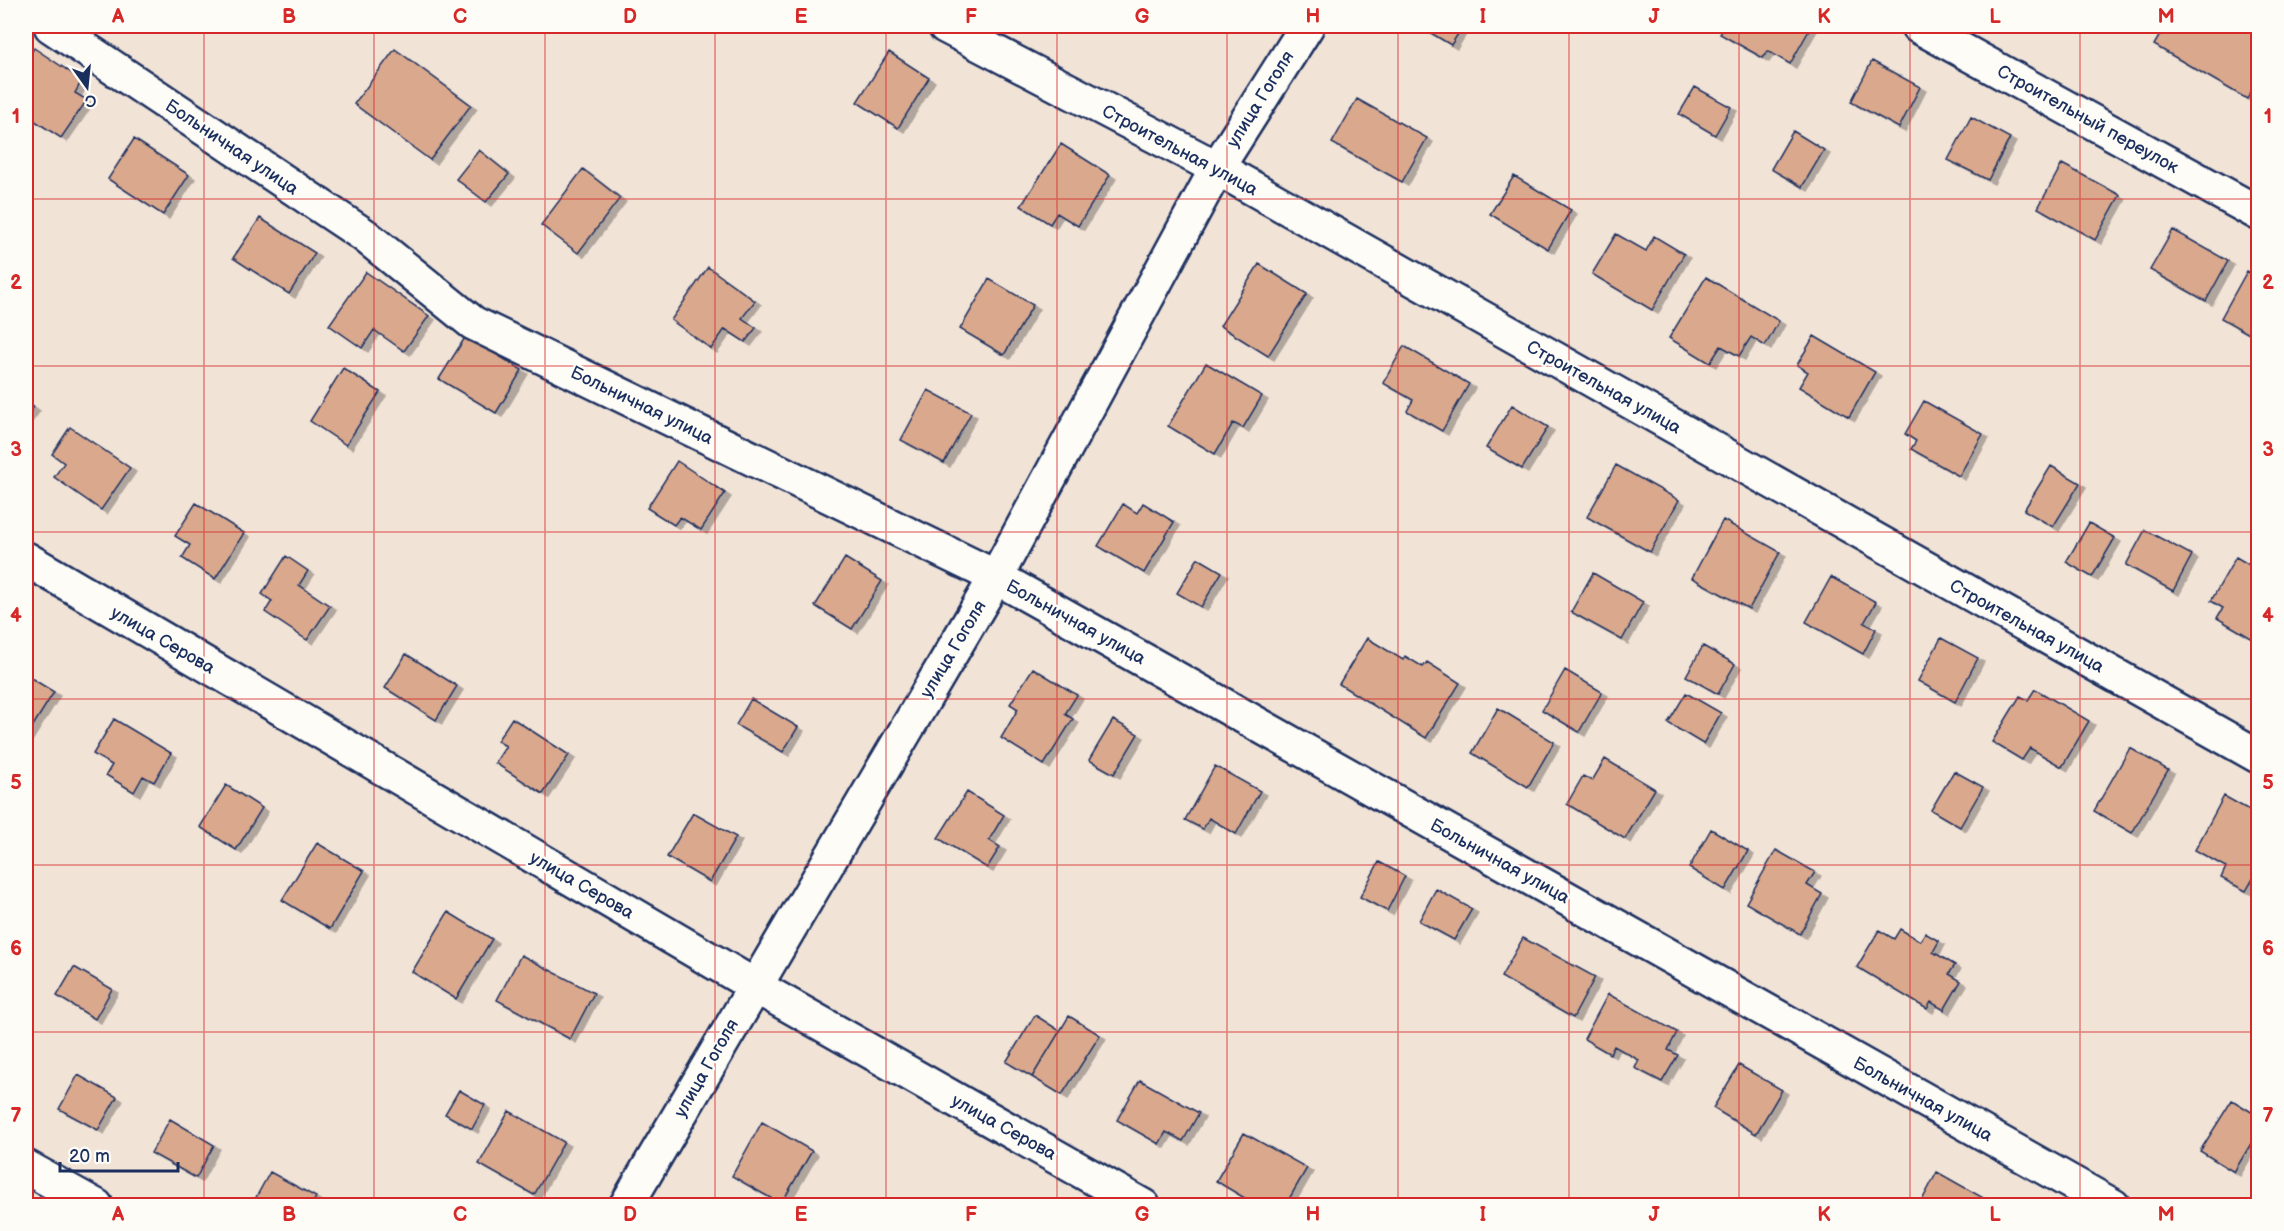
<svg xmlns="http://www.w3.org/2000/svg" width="2284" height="1231" font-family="'Balsamiq Sans',sans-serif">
<defs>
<filter id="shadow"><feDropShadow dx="6" dy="4" stdDeviation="0" flood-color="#0004"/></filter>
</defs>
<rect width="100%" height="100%" fill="#f2e3d7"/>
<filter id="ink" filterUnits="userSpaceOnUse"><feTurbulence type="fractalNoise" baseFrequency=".0167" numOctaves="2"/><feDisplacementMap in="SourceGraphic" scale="12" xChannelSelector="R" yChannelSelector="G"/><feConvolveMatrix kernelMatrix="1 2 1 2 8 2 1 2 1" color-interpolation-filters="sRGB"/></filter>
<g filter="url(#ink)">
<path fill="#daa88d" stroke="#1b2f5e" stroke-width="1.5" filter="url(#shadow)" d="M1419 26H1463L1451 45Z
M1725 26H1810L1811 27 1790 64 1768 51 1763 58 1720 34Z
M2165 26H2253L2258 29V79L2247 99 2154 45Z
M34 48 82 80 75 93 87 100 61 138 26 115V60Z
M395 49 471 105 430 160 354 104Z
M889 52 929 78 898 128 857 102Z
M1872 61 1920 87 1899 128 1851 102Z
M1695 87 1731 107 1715 135 1679 114Z
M1357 99 1427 138 1402 182 1332 143Z
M1971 117 2010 138 1988 180 1948 160Z
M1793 131 1824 150 1802 187 1771 169Z
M134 139 189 175 163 215 108 179Z
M1061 144 1110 175 1078 226 1057 213 1050 224 1021 206Z
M479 150 509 174 486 202 456 179Z
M2062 164 2120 195 2095 240 2038 208Z
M583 169 620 198 578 253 541 225Z
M1514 176 1571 210 1548 249 1490 214Z
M260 218 315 253 289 294 233 258Z
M2173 230 2228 261 2206 301 2150 270Z
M1616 234 1646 251 1654 236 1684 254 1652 310 1592 274Z
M1259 264 1307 294 1268 356 1220 326Z
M708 267 755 301 742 318 756 328 745 342 725 329 711 349 671 320Z
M2247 271 2258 278V339L2221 318Z
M366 272 429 316 404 351 374 330 362 348 329 325Z
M1706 277 1779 321 1765 346 1751 337 1739 356 1721 346 1710 363 1669 338Z
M989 279 1033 305 1004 355 960 329Z
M466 336 522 370 496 413 439 379Z
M1814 336 1875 372 1849 417 1799 387 1808 372 1797 365Z
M1404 346 1469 384 1442 431 1407 411 1413 400 1383 383Z
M1206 363 1262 396 1243 428 1233 423 1215 454 1168 426Z
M343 368 380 392 346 445 310 421Z
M928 390 971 413 944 463 901 440Z
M26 401 34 407 26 418Z
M1924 401 1983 434 1959 476 1911 449 1916 441 1905 434Z
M1512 405 1548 427 1522 469 1486 448Z
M70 427 130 468 101 510 54 477 64 463 52 454Z
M677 461 725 493 701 530 680 517 674 525 647 508Z
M1616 465 1679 500 1650 552 1587 517Z
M2051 466 2080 483 2053 527 2024 510Z
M196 503 244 533 215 579 182 558 190 545 175 536Z
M1143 503 1174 522 1144 573 1098 546 1123 504 1137 513Z
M1723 520 1780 552 1749 609 1692 578Z
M2089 523 2115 538 2092 577 2066 562Z
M2145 530 2192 555 2173 591 2126 565Z
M286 556 308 571 299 585 330 606 307 640 265 612 272 601 262 594Z
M2236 557 2258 570V582L2255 588 2258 590V642L2217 618 2223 608 2211 601Z
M845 558 882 581 852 629 815 606Z
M1198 558 1222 572 1201 607 1177 593Z
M1593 573 1643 602 1622 640 1571 612Z
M1831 577 1876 602 1864 623 1876 629 1863 654 1806 622Z
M1367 638 1403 660 1405 656 1423 667 1427 662 1460 683 1426 738 1339 684Z
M1941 638 1978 658 1955 702 1918 681Z
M1703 646 1735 664 1718 694 1686 676Z
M406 654 457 686 436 720 385 688Z
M1033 668 1077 695 1065 714 1073 719 1044 765 1001 738 1018 709 1010 704Z
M1565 670 1602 692 1579 732 1542 710Z
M26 675 54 692 26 737Z
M2035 689 2089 721 2062 767 2030 748 2022 760 1992 742 2020 696 2028 700Z
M1686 693 1721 713 1703 744 1668 723Z
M751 699 798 727 783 752 736 725Z
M1498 708 1554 742 1528 787 1472 753Z
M512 718 569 755 543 794 495 763 506 746 497 741Z
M114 719 171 753 154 782 143 776 134 792 106 775 112 765 93 754Z
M1113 720 1138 734 1114 774 1089 760Z
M2130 748 2168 770 2132 833 2094 811Z
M1605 759 1655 789 1625 839 1567 804 1583 776 1592 781Z
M1215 766 1260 791 1236 834 1209 818 1203 829 1185 820Z
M1954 771 1983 787 1960 827 1931 810Z
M226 785 262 808 236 850 200 827Z
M967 792 1004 815 989 840 1000 847 987 868 938 838Z
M2224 796 2258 815V879L2254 877 2246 891 2221 878 2226 867 2195 850Z
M693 813 736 837 710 882 667 857Z
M1711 829 1748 851 1725 890 1689 868Z
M317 843 364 871 330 929 282 900Z
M1776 850 1815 872 1807 885 1822 894 1800 934 1746 903Z
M1379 862 1405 876 1387 911 1360 897Z
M1436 889 1472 909 1454 940 1419 921Z
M448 912 492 939 456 999 412 972Z
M1900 929 1920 941 1925 933 1939 941 1933 952 1955 965 1949 974 1961 981 1944 1010 1931 1002 1927 1009 1857 967 1879 930 1894 939Z
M1523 938 1595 977 1573 1018 1501 977Z
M521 955 594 993 570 1039 497 1000Z
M74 967 112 989 95 1019 57 996Z
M1608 994 1677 1032 1668 1050 1678 1055 1662 1082 1635 1068 1639 1060 1614 1046 1610 1054 1584 1039Z
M1035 1015 1060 1031 1032 1077 1006 1062Z
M1069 1016 1100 1035 1062 1095 1032 1077Z
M1739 1065 1782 1090 1756 1134 1713 1108Z
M78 1075 117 1097 98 1130 59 1109Z
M1140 1080 1199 1113 1183 1141 1166 1132 1159 1144 1117 1120Z
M459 1090 485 1105 472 1129 445 1114Z
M2232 1100 2258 1116V1132L2234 1172 2200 1151Z
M509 1111 564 1142 534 1195 479 1164Z
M170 1119 214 1145 196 1178 151 1153Z
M762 1122 812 1151 781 1204 732 1176Z
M1244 1133 1307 1168 1285 1206H1258L1216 1181Z
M270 1172 316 1197 311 1206H262L254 1201Z
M1937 1172 1994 1204 1993 1206H1919Z"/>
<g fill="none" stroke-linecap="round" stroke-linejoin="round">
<defs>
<path id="street" d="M51 26 364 235 473 323 996 577 2113 1206
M945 26 1217 168 2258 756
M1918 26 2258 213
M26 559 755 986 1143 1206
M26 1167 96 1206
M626 1206 996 577 1217 168 1307 26"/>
</defs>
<use href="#street" stroke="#1b2f5e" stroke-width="38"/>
<use href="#street" stroke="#fdfcf7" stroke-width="33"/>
</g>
</g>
<path fill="none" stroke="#d62828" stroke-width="1.5" stroke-opacity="0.55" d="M204 26V1206M374 26V1206M545 26V1206M715 26V1206M886 26V1206M1057 26V1206M1227 26V1206M1398 26V1206M1569 26V1206M1739 26V1206M1910 26V1206M2080 26V1206M26 199H2258M26 366H2258M26 532H2258M26 699H2258M26 865H2258M26 1032H2258"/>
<g text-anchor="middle" stroke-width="5" stroke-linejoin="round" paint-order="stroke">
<g font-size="18" fill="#1b2f5e" stroke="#fdfcf7">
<text transform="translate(1260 99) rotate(-58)" y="6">улица Гоголя</text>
<text transform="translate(2088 119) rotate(29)" y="6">Строительный переулок</text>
<text transform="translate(232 147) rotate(34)" y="6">Больничная улица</text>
<text transform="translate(1180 150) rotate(28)" y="6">Строительная улица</text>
<text transform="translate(1604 387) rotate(29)" y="6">Строительная улица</text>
<text transform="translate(642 405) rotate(26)" y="6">Больничная улица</text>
<text transform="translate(1076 622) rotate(29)" y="6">Больничная улица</text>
<text transform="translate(2027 626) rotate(29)" y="6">Строительная улица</text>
<text transform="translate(163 640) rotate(30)" y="6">улица Серова</text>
<text transform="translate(953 649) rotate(-59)" y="6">улица Гоголя</text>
<text transform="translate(1500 861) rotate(29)" y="6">Больничная улица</text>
<text transform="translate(582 885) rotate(30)" y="6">улица Серова</text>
<text transform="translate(706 1068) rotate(-60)" y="6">улица Гоголя</text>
<text transform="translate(1923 1099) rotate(29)" y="6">Больничная улица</text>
<text transform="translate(1004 1127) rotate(29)" y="6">улица Серова</text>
</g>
</g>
<rect width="2284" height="1231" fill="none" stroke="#fdfcf7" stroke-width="66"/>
<g transform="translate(87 87) rotate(165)" stroke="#fdfcf7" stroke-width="4.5" paint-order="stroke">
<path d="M0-4.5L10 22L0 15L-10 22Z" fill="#1b2f5e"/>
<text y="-9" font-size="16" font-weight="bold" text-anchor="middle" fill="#1b2f5e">С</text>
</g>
<path d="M60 1162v9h118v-9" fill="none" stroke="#1b2f5e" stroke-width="3"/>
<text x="69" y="1162" font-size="18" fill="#1b2f5e" stroke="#fdfcf7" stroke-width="4.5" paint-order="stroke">20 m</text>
<rect x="33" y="33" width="2218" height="1165" fill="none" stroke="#d62828" stroke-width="2"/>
<g font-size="20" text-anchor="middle" font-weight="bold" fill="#d62828">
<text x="118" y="23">A</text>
<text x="289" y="23">B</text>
<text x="460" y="23">C</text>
<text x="630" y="23">D</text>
<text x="801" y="23">E</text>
<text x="971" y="23">F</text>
<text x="1142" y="23">G</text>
<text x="1313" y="23">H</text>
<text x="1483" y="23">I</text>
<text x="1654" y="23">J</text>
<text x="1824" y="23">K</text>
<text x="1995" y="23">L</text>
<text x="2166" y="23">M</text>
<text x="16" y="123">1</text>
<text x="2268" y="123">1</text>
<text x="16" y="289">2</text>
<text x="2268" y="289">2</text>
<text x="16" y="456">3</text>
<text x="2268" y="456">3</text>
<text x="16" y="622">4</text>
<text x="2268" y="622">4</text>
<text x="16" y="789">5</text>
<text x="2268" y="789">5</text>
<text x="16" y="955">6</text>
<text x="2268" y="955">6</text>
<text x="16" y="1122">7</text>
<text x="2268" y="1122">7</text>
<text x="118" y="1221">A</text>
<text x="289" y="1221">B</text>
<text x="460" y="1221">C</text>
<text x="630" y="1221">D</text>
<text x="801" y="1221">E</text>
<text x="971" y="1221">F</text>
<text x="1142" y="1221">G</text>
<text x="1313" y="1221">H</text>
<text x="1483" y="1221">I</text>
<text x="1654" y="1221">J</text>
<text x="1824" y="1221">K</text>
<text x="1995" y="1221">L</text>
<text x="2166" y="1221">M</text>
</g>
</svg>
